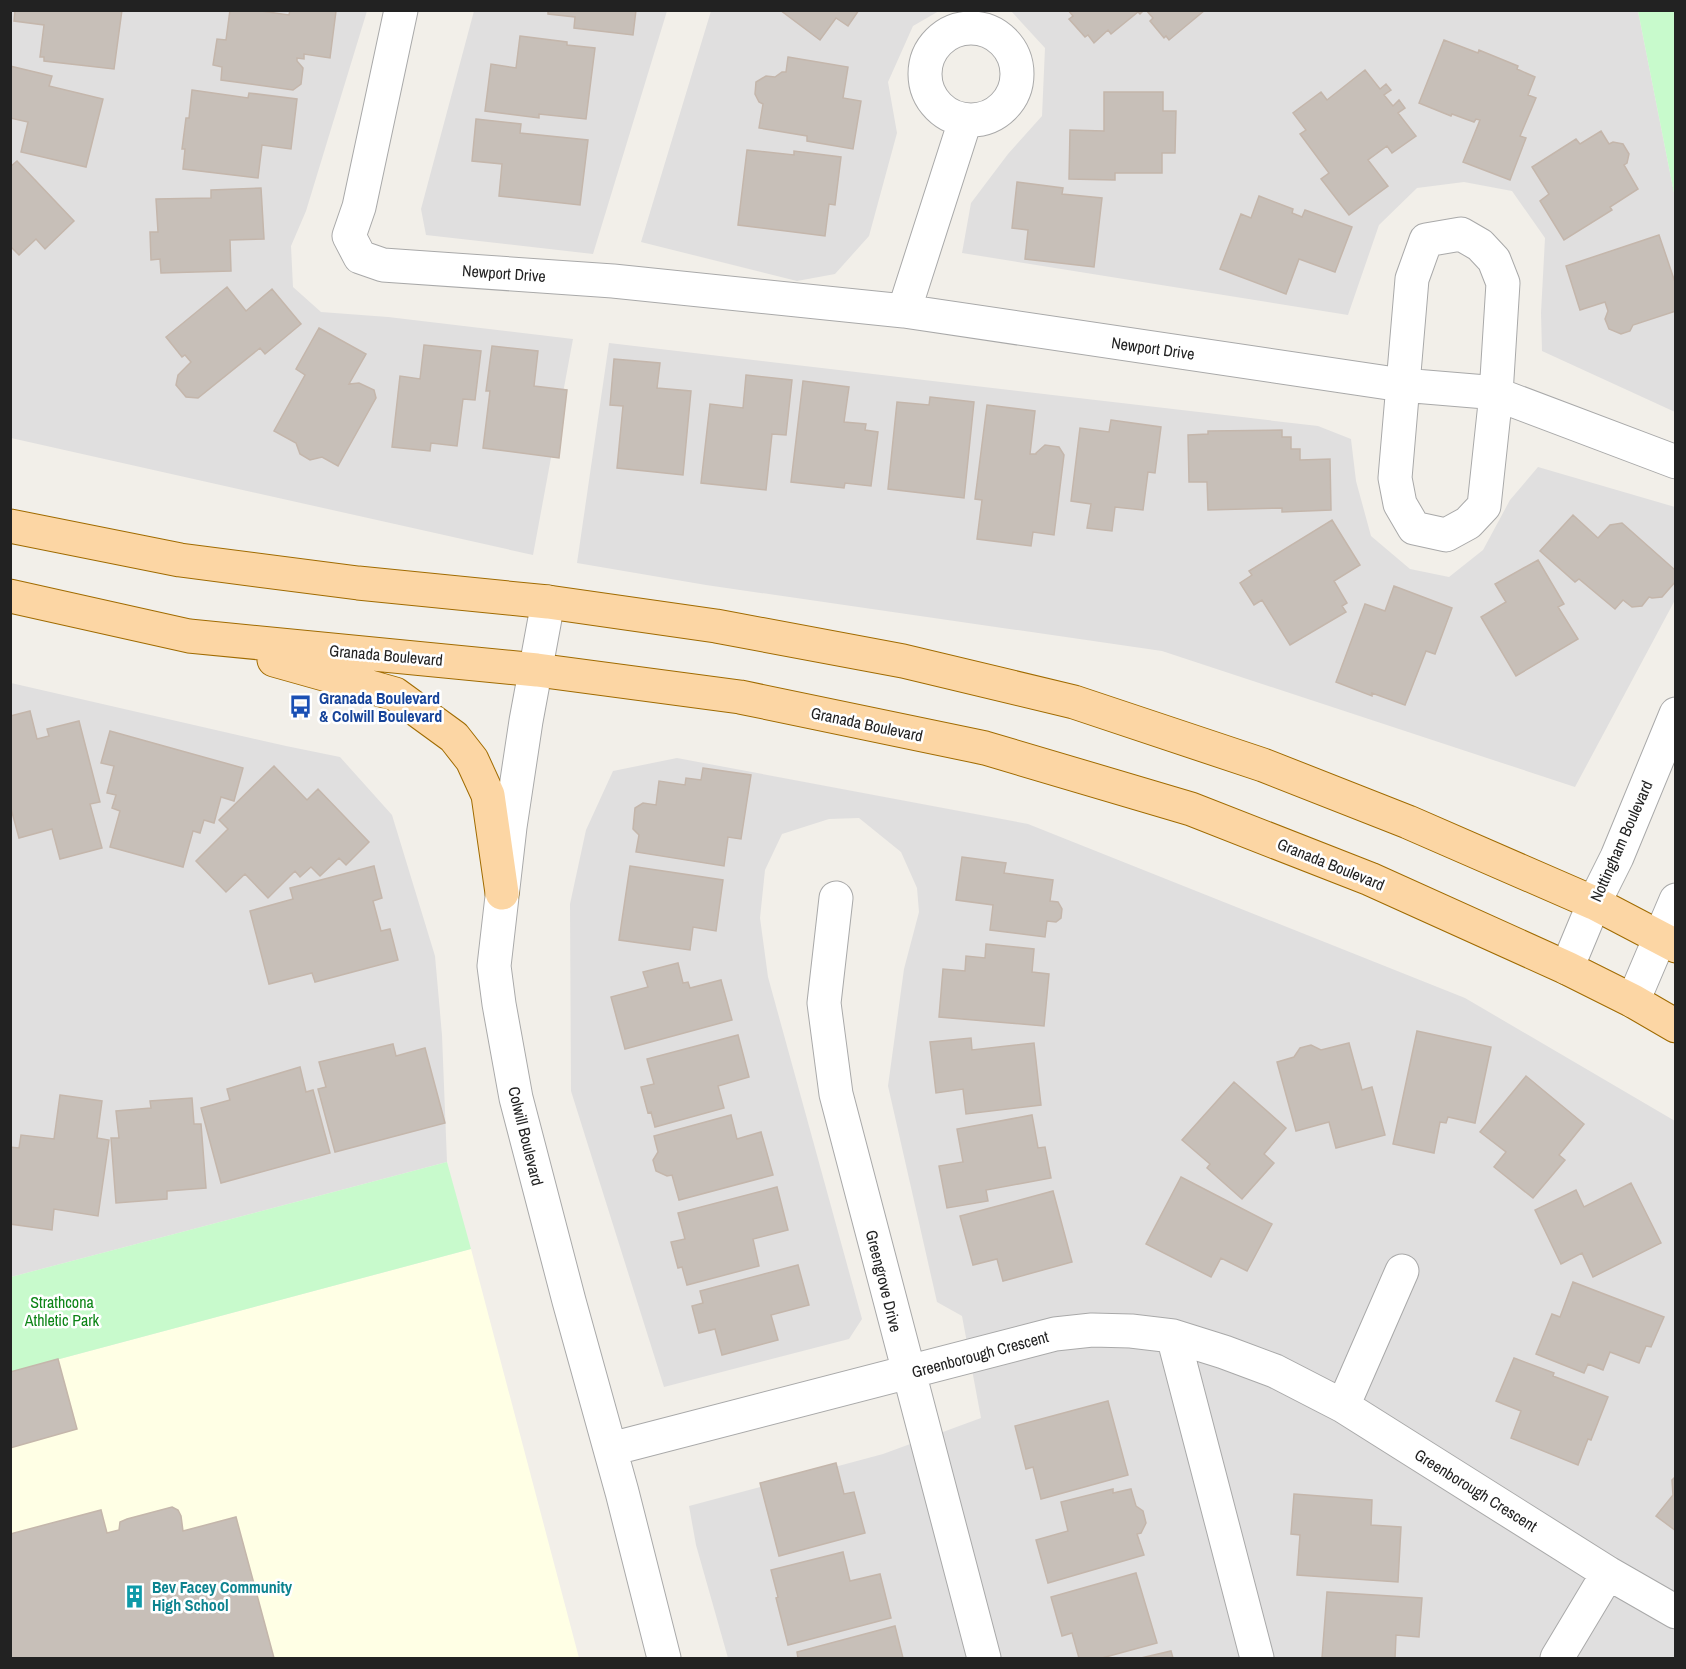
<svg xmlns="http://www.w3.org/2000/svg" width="1686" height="1669" font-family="'Archivo Narrow',sans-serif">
<rect width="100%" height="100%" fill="#f2efe9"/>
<path fill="#e0dfdf" d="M11 11H367L306 211 291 246 293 287 321 312 388 317 573 339 533 555 11 438Z
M474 11H667L593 254 426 235 421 209Z
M711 11H939L913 26 888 82 897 133 869 236 835 274 797 281 641 242Z
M1011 11H1638L1675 198V412L1542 351 1541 313 1545 238 1512 191 1464 182 1417 188 1379 225 1348 315 962 253 971 203 1008 154 1042 116 1045 48Z
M609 343 1318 426 1351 439 1356 481 1371 536 1410 569 1449 577 1483 550 1510 500 1538 467 1675 507V600L1575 787 1162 651 706 585 577 563Z
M11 683 286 746 340 757 392 815 435 956 442 1035 447 1162 11 1277Z
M677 758 1028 824 1465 998 1675 1121V1658H728L696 1545 689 1506 883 1454 981 1418 962 1316 937 1302 888 1086 904 969 919 912 917 888 901 852 859 818 829 819 782 834 765 870 760 918 768 977 862 1319 849 1339 664 1387 571 1091 570 904 586 830 613 771Z"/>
<path fill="#ffffe5" d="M471 1249 579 1658H11V1372Z"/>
<path fill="#c8facc" d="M1638 11H1675V198Z
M447 1162 471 1249 11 1372V1277Z"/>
<path fill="#c7bfb8" stroke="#c4b6ab" stroke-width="1.5" d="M15 10H122L114 69 44 61V57H40L44 25 14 21Z
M230 10H254L289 15 290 10 336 11 330 58 304 54V59L297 58V61L303 68 301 84 293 90 221 80 222 67 213 65 217 39 226 40Z
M548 10H636L633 35 574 28 575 17 548 14Z
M780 10H859L848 26 836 18 820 40Z
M1068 10H1144L1140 14 1138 12 1111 34 1108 30 1094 43 1088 35 1085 37 1069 19 1073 16Z
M1146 10H1205L1169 40 1166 36 1164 38 1150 21 1153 18Z
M520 36 567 42V45L595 48 586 119 539 114V118L485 111 491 64 516 68Z
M1444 40 1478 53 1479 50 1518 66 1517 69 1535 77 1528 95 1536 98 1520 136 1526 138 1510 180 1463 162 1480 120 1476 119 1474 122 1452 114 1451 116 1419 103Z
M788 57 848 67 843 98 861 101 853 149 807 141V136L759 128 763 104 759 102 755 94 756 82 766 76 775 77 782 72H786Z
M10 66 52 76 49 86 103 99 86 167 21 152 28 122 10 118Z
M1365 70 1380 89 1386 84 1391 90 1384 95 1393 106 1399 100 1405 108 1398 113 1416 136 1392 153 1387 146 1368 160 1388 186 1349 215 1321 179 1329 173 1300 134 1306 130 1293 113 1321 92 1327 100Z
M192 90 248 98 249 93 297 99 291 149 262 145 258 178 183 169 185 149H182L186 118H189Z
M1104 92H1163V111H1176L1175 153H1162V173H1115V180L1069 179 1070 130 1104 131Z
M476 119 521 124 520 133 588 140 580 205 499 196 502 164 472 161Z
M1601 131 1609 144 1613 142 1623 144 1629 154 1627 163 1624 165 1638 189 1610 207 1612 210 1564 240 1540 201 1549 194 1532 167 1576 139 1580 144Z
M747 150 794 155V151L841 157 835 205 829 204 825 236 738 225Z
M17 161 74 221 45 249 36 239 19 255 10 246V167Z
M1017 182 1063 188 1062 194 1102 198 1094 267 1025 259 1028 230 1012 228Z
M261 188 264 239 230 240 231 271 161 273 160 259 151 260 150 232H158L156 199 211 198V190Z
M1259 196 1293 209 1292 213 1302 217 1305 210 1352 227 1335 272 1299 259 1286 294 1220 269 1241 214 1251 218Z
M1659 235 1676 285V311L1633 325 1630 331 1621 334 1609 329 1605 319 1608 311 1605 302 1580 310 1566 266Z
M227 287 246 311 272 289 301 324 265 354 260 348 198 398 186 397 176 385 178 375 191 362 185 355 182 357 166 337Z
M319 328 366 354 349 384 359 383 374 390 376 398 338 466 322 457 310 460 300 454 296 443 274 431 305 375 296 369Z
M424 345 481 351 475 400 463 399 457 446 431 443 430 451 392 447 400 376 420 379Z
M492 346 538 351 534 386 567 390 559 458 483 448 490 391H486Z
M614 359 660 363 657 388 691 391 683 475 617 468 623 406 610 405Z
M746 375 792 380 786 435 772 434 766 490 701 483 710 404 743 408Z
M803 381 849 387 844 422 866 424 865 430 878 432 871 486 845 483 844 488 791 482Z
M930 397 974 402 964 498 888 489 897 402 929 405Z
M987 405 1035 411 1030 454H1036V453L1045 445 1059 447 1064 455 1054 535 1033 532 1031 546 977 539 982 500 975 499Z
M1111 420 1161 427 1155 473 1148 472 1143 510 1115 507 1112 531 1087 528 1091 504 1071 501 1080 428 1109 432Z
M1282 430V437H1291V449H1300V460L1330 459 1331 510 1282 512V508L1208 510 1207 482H1189L1188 435 1208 434V431Z
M1573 515 1598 538 1610 525 1622 523 1675 570 1676 581 1662 597 1652 598 1649 597 1642 606 1632 607 1623 600 1615 609 1579 579 1575 582 1540 551Z
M1332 520 1360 565 1334 581 1347 603 1342 606 1346 612 1290 645 1262 600 1254 605 1240 583 1252 575 1249 571Z
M1538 560 1564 604 1558 607 1578 639 1516 676 1481 617 1506 602 1495 584Z
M1394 586 1452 608 1435 654 1426 651 1405 705 1372 693V696L1336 682 1365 604 1385 611Z
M30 711 37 739 49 736 47 729 79 721 100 802 90 804 102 848 60 859 52 829 19 838 10 805V716Z
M110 731 243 768 234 801 221 797 214 823 204 820 200 833 193 831 183 867 110 847 120 811 112 808 116 795 107 793 114 766 101 763Z
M274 766 307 800 318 789 369 842 346 865 339 858 320 876 311 867 300 877 295 871 268 898 245 874 226 892 196 861 228 829 219 820Z
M703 768 751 775 741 839 728 837 724 866 636 852 639 835 633 829 635 808 643 803 656 805 659 781 685 785 686 778 701 780Z
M962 857 1006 863 1004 873 1053 880 1050 901 1058 902 1062 909 1061 918 1056 922 1047 921 1045 937 990 930 993 905 956 900Z
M374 866 382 898 373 901 381 931 390 929 398 960 315 982 312 973 269 984 250 911 293 899 290 888Z
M630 866 723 880 716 931 693 927 690 950 619 940Z
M986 944 1034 949 1032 972 1049 974 1044 1026 939 1017 943 969 965 971 966 956 985 958Z
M678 963 683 983 688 982 690 988 721 980 732 1020 625 1049 611 997 648 987 643 972Z
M1417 1031 1491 1047 1475 1123 1448 1117 1446 1123 1440 1122 1434 1153 1393 1144Z
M738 1035 749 1077 718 1086 724 1108 655 1127 651 1112 648 1113 641 1087 654 1084 647 1059Z
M971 1038 972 1050 1034 1043 1041 1105 966 1114 963 1089 936 1093 930 1042Z
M1349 1043 1362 1090 1372 1087 1385 1135 1336 1148 1329 1122 1296 1131 1277 1062 1294 1057 1300 1048 1311 1045 1321 1050Z
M393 1044 396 1056 425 1048 445 1123 335 1152 318 1089 326 1087 319 1062Z
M300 1067 306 1092 313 1090 330 1153 221 1183 201 1108 230 1100 227 1089Z
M1526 1076 1584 1124 1559 1155 1565 1160 1533 1198 1494 1167 1506 1152 1480 1132Z
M1234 1082 1286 1128 1264 1154 1274 1163 1242 1199 1207 1168 1210 1164 1182 1140Z
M60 1095 102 1101 97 1138 109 1140 98 1216 54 1209 52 1230 10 1224V1147L19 1148 21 1135 54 1139Z
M192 1098 194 1124H201L206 1188 167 1191V1199L116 1203 111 1138H119L116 1111 151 1108 150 1101Z
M731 1115 737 1139 761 1132 773 1175 679 1200 672 1175 667 1176 656 1171 653 1160 658 1152 654 1136Z
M1032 1115 1038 1148 1045 1147 1051 1178 986 1190 988 1201 947 1208 939 1166 963 1162 957 1129Z
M1181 1177 1272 1224 1247 1271 1221 1258 1211 1277 1146 1244Z
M1631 1183 1661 1243 1593 1277 1582 1253 1561 1264 1535 1210 1576 1190 1584 1207Z
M777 1187 788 1230 753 1239 759 1266 687 1285 682 1267 678 1268 671 1242 685 1239 678 1213Z
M1053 1191 1072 1262 1003 1281 997 1259 973 1265 960 1216Z
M798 1265 809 1305 771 1315 778 1340 722 1355 715 1329 699 1333 692 1306 703 1303 700 1291Z
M1573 1282 1664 1317 1651 1347 1646 1346 1639 1363 1610 1352 1603 1370 1588 1364 1584 1373 1536 1354 1552 1314 1560 1317Z
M1514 1358 1554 1373 1553 1376 1608 1397 1591 1440 1588 1439 1578 1465 1511 1438 1521 1411 1496 1401Z
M58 1359 77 1429 10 1448V1372Z
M1108 1401 1128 1475 1041 1499 1033 1467 1026 1469 1015 1426Z
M836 1463 844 1494 854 1492 865 1533 779 1556 760 1483Z
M1676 1476V1531L1656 1516 1673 1495 1672 1480Z
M1113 1489V1493L1131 1489 1136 1506 1143 1511 1146 1523 1141 1533 1137 1534 1144 1555 1048 1583 1036 1540 1068 1531 1061 1502Z
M1294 1494 1372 1500 1371 1525 1401 1527 1398 1582 1297 1575 1300 1535 1291 1534Z
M172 1507 178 1510 181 1516 183 1531 236 1517 274 1658H10V1534L101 1510 107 1533 119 1530 120 1522 127 1519Z
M843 1552 850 1581 880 1574 891 1618 788 1645 776 1598 778 1597 771 1570Z
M1136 1573 1157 1643 1102 1658H1079L1072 1633 1062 1636 1051 1597Z
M1327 1592 1422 1598 1419 1637 1396 1635 1395 1658H1322Z
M895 1626 903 1658H798L797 1652Z
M1171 1651 1173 1658H1141Z"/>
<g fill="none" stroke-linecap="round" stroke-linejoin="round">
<defs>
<path id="minor" d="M401 10 359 207 349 236 360 257 383 265 613 281 904 311 1402 385 1486 392 1496 394 1676 462
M925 74a46 46 0 1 1 92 0a46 46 0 1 1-92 0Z
M1461 234 1480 245 1494 260 1503 283 1496 394 1484 506 1468 523 1446 535 1414 528 1400 504 1395 478 1412 279 1426 240Z
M904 311 965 121
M548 602 526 721 510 827 494 966 499 1004 516 1098 569 1301 622 1492 664 1658
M836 898 824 1003 836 1094 984 1658
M1567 968 1594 903 1617 857 1676 714
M1633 1001 1676 900
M1173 1336 1257 1658
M1343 1406 1402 1271
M611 1449 1055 1334 1092 1330 1131 1331 1173 1336 1224 1352 1275 1371 1343 1406 1608 1573 1676 1612
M1557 1658 1608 1573"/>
<path id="major" d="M10 526 180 560 358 583 548 602 716 626 903 661 1074 702 1263 765 1408 822 1594 903 1676 946
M10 596 189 636 537 670 740 697 985 748 1191 809 1370 879 1567 968 1633 1001 1676 1026
M274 660 395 694 454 737 472 760 488 795 502 893"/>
</defs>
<use href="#minor" stroke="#a9a9a9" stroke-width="35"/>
<use href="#major" stroke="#a06b00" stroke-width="35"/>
<use href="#minor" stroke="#fff" stroke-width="33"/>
<use href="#major" stroke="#fcd6a4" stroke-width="33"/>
</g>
<defs>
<symbol id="bus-bare" viewBox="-9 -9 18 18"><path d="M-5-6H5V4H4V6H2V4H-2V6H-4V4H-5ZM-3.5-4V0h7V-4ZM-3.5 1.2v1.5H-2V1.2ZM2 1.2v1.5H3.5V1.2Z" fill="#1a4fb4" stroke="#fff" stroke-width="2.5" paint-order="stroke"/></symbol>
<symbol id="building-bare" viewBox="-9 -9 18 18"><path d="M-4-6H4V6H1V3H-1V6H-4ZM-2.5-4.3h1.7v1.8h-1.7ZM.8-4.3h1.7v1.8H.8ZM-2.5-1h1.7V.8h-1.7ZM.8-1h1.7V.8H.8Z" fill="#0f9aa8" stroke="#fff" stroke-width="2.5" paint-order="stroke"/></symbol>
</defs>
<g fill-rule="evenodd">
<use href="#bus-bare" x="284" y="690" width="33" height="33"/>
<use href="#building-bare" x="118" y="1580" width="33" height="33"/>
</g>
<g text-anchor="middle" stroke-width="5" stroke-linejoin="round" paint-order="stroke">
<g font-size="16" fill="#222" stroke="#fff">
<text transform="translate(504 273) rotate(4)" y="6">Newport Drive</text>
<text transform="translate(1153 348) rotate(8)" y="6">Newport Drive</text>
<text transform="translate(386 655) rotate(5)" y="6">Granada Boulevard</text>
<text transform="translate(867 724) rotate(12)" y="6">Granada Boulevard</text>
<text transform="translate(1621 841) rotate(-66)" y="6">Nottingham Boulevard</text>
<text transform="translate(1331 864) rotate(22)" y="6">Granada Boulevard</text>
<text transform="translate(526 1136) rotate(76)" y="6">Colwill Boulevard</text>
<text transform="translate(884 1281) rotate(76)" y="6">Greengrove Drive</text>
<text transform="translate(980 1354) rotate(-15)" y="6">Greenborough Crescent</text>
<text transform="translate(1476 1490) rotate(32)" y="6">Greenborough Crescent</text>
</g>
<g font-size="16" font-weight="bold" fill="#164399" stroke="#fff" text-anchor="start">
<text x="319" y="704">Granada Boulevard<tspan x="319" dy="18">&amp; Colwill Boulevard</tspan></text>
</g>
<g font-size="16" fill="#0c8416" stroke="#fff">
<text x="62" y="1308">Strathcona<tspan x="62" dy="18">Athletic Park</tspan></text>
</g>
<g font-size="16" font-weight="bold" fill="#0d838f" stroke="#fff" text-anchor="start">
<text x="152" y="1593">Bev Facey Community<tspan x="152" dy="18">High School</tspan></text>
</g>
</g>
<rect width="1686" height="1669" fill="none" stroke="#222222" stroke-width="24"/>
</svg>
